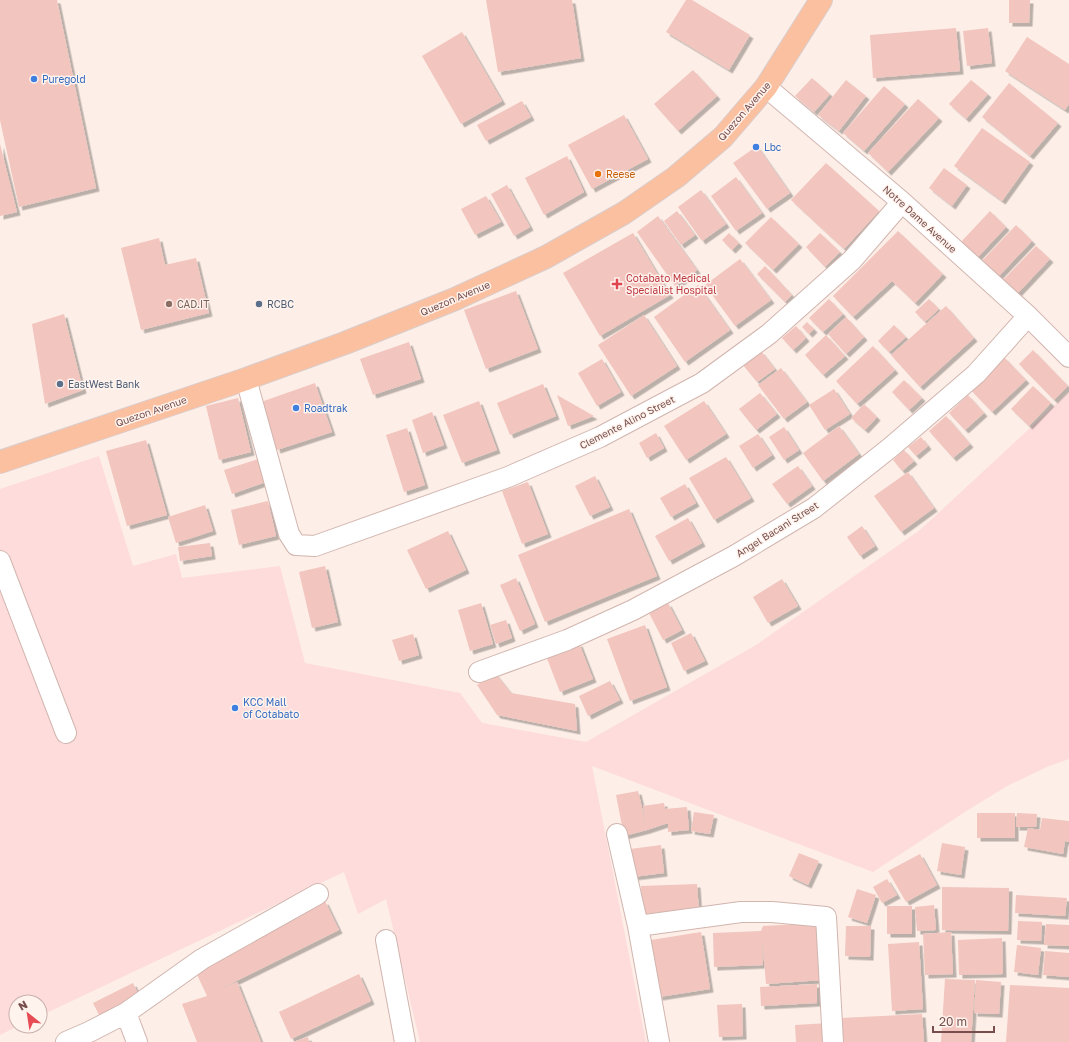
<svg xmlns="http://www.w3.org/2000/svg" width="1069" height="1042" font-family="'Golos Text',sans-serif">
<defs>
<filter id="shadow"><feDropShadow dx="3.5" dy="3.5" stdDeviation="0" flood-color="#0004"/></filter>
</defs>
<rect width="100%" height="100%" fill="#fdeee7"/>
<path fill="#fddcdb" d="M1069 392V759L1049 766 1009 785 971 808 873 872 592 766 646 1042H420L386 899 358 914 344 872 40 1016V1002H16V1026H18L0 1035V489L99 456 133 566 176 554 182 578 280 566 305 663 460 693 482 723 586 742 756 645 920 530Z"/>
<path fill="#f2c5be" filter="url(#shadow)" d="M0 0H57L96 188 19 207 0 120Z
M486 0H572L581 58 498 72Z
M686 0H692L750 35 729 70 666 32Z
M1009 0H1030L1029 23H1009Z
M956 28 960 71 873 78 870 35Z
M988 28 992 63 967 66 963 31Z
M462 32 502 101 461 124 422 56Z
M1027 37 1069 64V104L1065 110 1005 71Z
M693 70 717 96 678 131 654 104Z
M812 78 830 94 814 112 795 96Z
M846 80 866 96 839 131 818 115Z
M971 80 988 94 966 119 949 104Z
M1009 83 1058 123 1030 156 982 117Z
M884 86 905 104 864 151 843 133Z
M918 99 939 118 888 172 868 153Z
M522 101 531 117 486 141 477 125Z
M624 115 648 159 592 189 568 145Z
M982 128 1030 162 1002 201 954 166Z
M0 144 17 212 0 216Z
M757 146 790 193 767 209 733 163Z
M567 156 584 192 544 215 525 178Z
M826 163 879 211 844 249 791 200Z
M944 168 967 185 952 206 929 188Z
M736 177 762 213 736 231 711 196Z
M507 185 530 227 514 236 491 194Z
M701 190 726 224 702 241 678 207Z
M486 196 501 222 475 235 461 209Z
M677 211 695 235 681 245 664 221Z
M990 211 1006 227 977 258 961 242Z
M658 216 697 270 675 286 637 232Z
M771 217 799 244 773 270 745 243Z
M1016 225 1032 241 999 276 982 261Z
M898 231 943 274 915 303 892 281 853 317 833 296Z
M633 233 670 295 600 336 563 273Z
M729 233 739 243 732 250 722 240Z
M820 233 840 252 825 267 806 247Z
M159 238 165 265 196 258 209 313 141 330 121 248Z
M1036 246 1050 259 1017 294 1003 280Z
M740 259 771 300 735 326 705 285Z
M765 266 792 295 785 302 757 274Z
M698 285 730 330 685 362 654 317Z
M516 291 538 349 486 369 464 310Z
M829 299 843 314 823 332 809 318Z
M929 299 939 309 925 322 915 312Z
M946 306 974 338 920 387 891 355Z
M64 314 83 390 45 404 32 324Z
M644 315 677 366 631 396 598 345Z
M846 317 864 337 846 354 828 334Z
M807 322 814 329 809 334 802 327Z
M894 325 906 337 889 352 878 341Z
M796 326 806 338 793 350 782 338Z
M826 335 845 356 823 375 805 355Z
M409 342 421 379 373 395 360 359Z
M873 346 895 370 857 404 836 381Z
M1033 350 1068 386 1054 400 1019 364Z
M761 351 775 369 757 382 743 365Z
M1004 357 1026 380 992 412 970 389Z
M602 359 621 392 597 406 578 373Z
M781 368 807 402 784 419 758 385Z
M904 380 922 398 909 410 892 392Z
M315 383 332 432 277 450 261 402Z
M543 384 556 416 510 435 497 403Z
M1033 386 1051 403 1029 426 1011 409Z
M834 389 850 414 825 430 809 405Z
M760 393 777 414 756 430 739 409Z
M557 395 594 416 568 426Z
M968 395 984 413 965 430 949 413Z
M238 398 251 452 219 460 206 406Z
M479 401 497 450 462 463 443 415Z
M704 401 726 434 686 460 664 426Z
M864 404 877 417 865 430 851 418Z
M432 412 444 445 423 453 412 420Z
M946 416 970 444 953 458 929 431Z
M839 426 859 454 823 481 803 453Z
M784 427 799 450 784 460 769 437Z
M407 428 425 485 404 492 386 435Z
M656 433 664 448 647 458 639 443Z
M758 434 772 455 753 468 739 446Z
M921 437 928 446 916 456 908 447Z
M146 440 167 515 127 526 106 451Z
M904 450 914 461 902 471 893 460Z
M726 457 751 498 714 520 689 478Z
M258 459 266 482 232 494 224 470Z
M798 466 812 486 787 504 772 484Z
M908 472 934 508 901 532 874 496Z
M595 476 610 507 590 516 575 486Z
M528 482 548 534 522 544 502 491Z
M685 484 696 503 671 517 660 498Z
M268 501 276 536 239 545 231 510Z
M205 505 213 531 176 543 168 517Z
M629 509 657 576 545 622 518 555Z
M688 518 702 543 669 561 655 536Z
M862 526 875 546 860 556 847 537Z
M448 531 466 570 426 589 407 550Z
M210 543 212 556 180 561 178 547Z
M325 566 338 622 312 628 299 572Z
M516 578 535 624 520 631 500 585Z
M782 579 798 606 768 623 753 597Z
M481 603 493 644 470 651 458 610Z
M668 603 682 630 663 640 649 613Z
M506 620 512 638 496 644 490 625Z
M645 625 667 687 630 701 607 639Z
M691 633 705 661 684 671 671 643Z
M413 634 419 655 399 661 392 640Z
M579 643 593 679 560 692 546 656Z
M495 673 511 693 575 704 577 731 497 715 477 685Z
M610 681 620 700 588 716 579 696Z
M638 791 646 824 643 806 664 803 665 809 687 807 689 830 668 832V823L647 830 624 836 616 795Z
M694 812 714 815 710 834 691 831Z
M977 813H1015V838H977Z
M1017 813 1037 814 1036 827H1016Z
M1042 818 1069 821V842L1065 841 1063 854 1024 847 1028 828 1040 830Z
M942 843 965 847 961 875 937 871Z
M661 845 664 873 633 877 630 849Z
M799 853 819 861 808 885 789 876Z
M920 854 937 885 906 902 888 871Z
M887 879 897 895 882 903 873 887Z
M697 884 699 912 642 914 641 886Z
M942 887 1009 888 1008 931 942 930Z
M857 889 876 895 867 923 848 917Z
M1016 895 1067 898 1065 916 1015 913Z
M325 901 339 930 218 990 237 982 261 1042H197L182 1004 207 996 193 966Z
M934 905 936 930 917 931 915 907Z
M887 906H912V934H887Z
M1018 921 1042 922 1041 941 1017 940Z
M819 923 822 980 766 984 762 938 763 965 714 967 713 933 761 931 763 926Z
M1046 924 1069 925V946L1044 945Z
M846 926H871L870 957 845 956Z
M701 932 710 989 659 997 651 940Z
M951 932 953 974 925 975 923 934Z
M1002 938 1003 974 959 975 958 940Z
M919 942 923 1009 892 1011 888 944Z
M1017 945 1041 948 1038 975 1014 972Z
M1045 951 1069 953V977L1043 975Z
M359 974 371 1001 291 1039 279 1012Z
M945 979 975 980 971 1042H941Z
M976 980 1001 982 999 1014 974 1013Z
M133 983 140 998 100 1017 93 1003Z
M817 984V1003L761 1006 760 987Z
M1010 985 1069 988V1042H1006Z
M742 1004 743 1036 719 1037 717 1005Z
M922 1014 924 1042H842L841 1018Z
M829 1023 830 1042H796L795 1025Z
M308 1037 309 1042H293Z"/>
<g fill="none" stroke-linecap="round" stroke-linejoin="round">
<defs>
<path id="minor" d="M766 87 902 202 1028 316 1069 357
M246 379 289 534 296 545 315 546 508 477 600 437 702 383 769 334 852 260 902 202
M0 561 66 733
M479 672 567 640 633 610 734 556 814 508 891 447 976 374 1028 316
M617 834 638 926 659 1042
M638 926 741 912H772L826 917 833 1042
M386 940 405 1042
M126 1013 137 1042
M66 1042 89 1032 126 1013 202 959 318 894"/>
<path id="major" d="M0 462 246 379 345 343 455 299 546 257 624 213 676 177 723 137 766 87 821 0"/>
</defs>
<use href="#minor" stroke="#d1b5af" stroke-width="22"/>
<use href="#major" stroke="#d9cdcd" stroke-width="24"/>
<use href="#minor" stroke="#fff" stroke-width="20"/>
<use href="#major" stroke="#fbc0a0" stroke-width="22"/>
</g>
<g fill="#3f7fe0" stroke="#fff3ee" stroke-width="1.5">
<circle cx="34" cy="79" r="4"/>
<circle cx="756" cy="147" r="4"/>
<circle cx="296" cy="408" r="4"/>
<circle cx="235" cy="708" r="4"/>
</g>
<circle fill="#e8710a" stroke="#fff3ee" stroke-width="1.5" cx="598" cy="174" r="4"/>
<path fill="#e0444e" stroke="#fff3ee" stroke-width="1.5" d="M615 278h4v4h4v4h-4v4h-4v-4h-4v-4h4z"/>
<circle fill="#8d6e63" stroke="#fff3ee" stroke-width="1.5" cx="169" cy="304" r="4"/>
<g fill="#5c6f8a" stroke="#fff3ee" stroke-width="1.5">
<circle cx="259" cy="304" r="4"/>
<circle cx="60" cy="384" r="4"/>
</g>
<g text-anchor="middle" stroke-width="3" stroke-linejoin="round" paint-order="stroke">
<g font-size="10" fill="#366cbe" stroke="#fff3ee" text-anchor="start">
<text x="42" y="83">Puregold</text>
<text x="764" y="151">Lbc</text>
<text x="304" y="412">Roadtrak</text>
<text x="243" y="706">KCC Mall<tspan x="243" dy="12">of Cotabato</tspan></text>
</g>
<g font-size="10" fill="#774e4b" stroke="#fff3ee">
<text transform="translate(744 111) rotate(-49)" y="4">Quezon Avenue</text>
<text transform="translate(920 219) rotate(42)" y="4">Notre Dame Avenue</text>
<text transform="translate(455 298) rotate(-23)" y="4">Quezon Avenue</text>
<text transform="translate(151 411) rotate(-19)" y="4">Quezon Avenue</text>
<text transform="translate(627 422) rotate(-27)" y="4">Clemente Alino Street</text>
<text transform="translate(777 529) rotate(-32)" y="4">Angel Bacani Street</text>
</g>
<g font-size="10" fill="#c56008" stroke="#fff3ee" text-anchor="start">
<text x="606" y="178">Reese</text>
</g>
<g font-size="10" fill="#be3a42" stroke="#fff3ee" text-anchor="start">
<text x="626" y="282">Cotabato Medical<tspan x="626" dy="12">Specialist Hospital</tspan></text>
</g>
<g font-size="10" fill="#785e54" stroke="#fff3ee" text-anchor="start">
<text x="177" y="308">CAD.IT</text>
</g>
<g font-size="10" fill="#4e5e75" stroke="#fff3ee" text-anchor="start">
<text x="267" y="308">RCBC</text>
<text x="68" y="388">EastWest Bank</text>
</g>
</g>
<g transform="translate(28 1014) rotate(330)"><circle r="19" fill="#fff3ee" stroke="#c9b1ad"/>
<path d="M0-3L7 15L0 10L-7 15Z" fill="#e74c54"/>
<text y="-6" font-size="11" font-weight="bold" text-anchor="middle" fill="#774e4b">N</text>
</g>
<path d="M933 1026v6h61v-6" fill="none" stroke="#774e4b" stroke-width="2"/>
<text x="939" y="1026" font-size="12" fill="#774e4b" stroke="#fff3ee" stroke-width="3" paint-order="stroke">20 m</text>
</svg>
